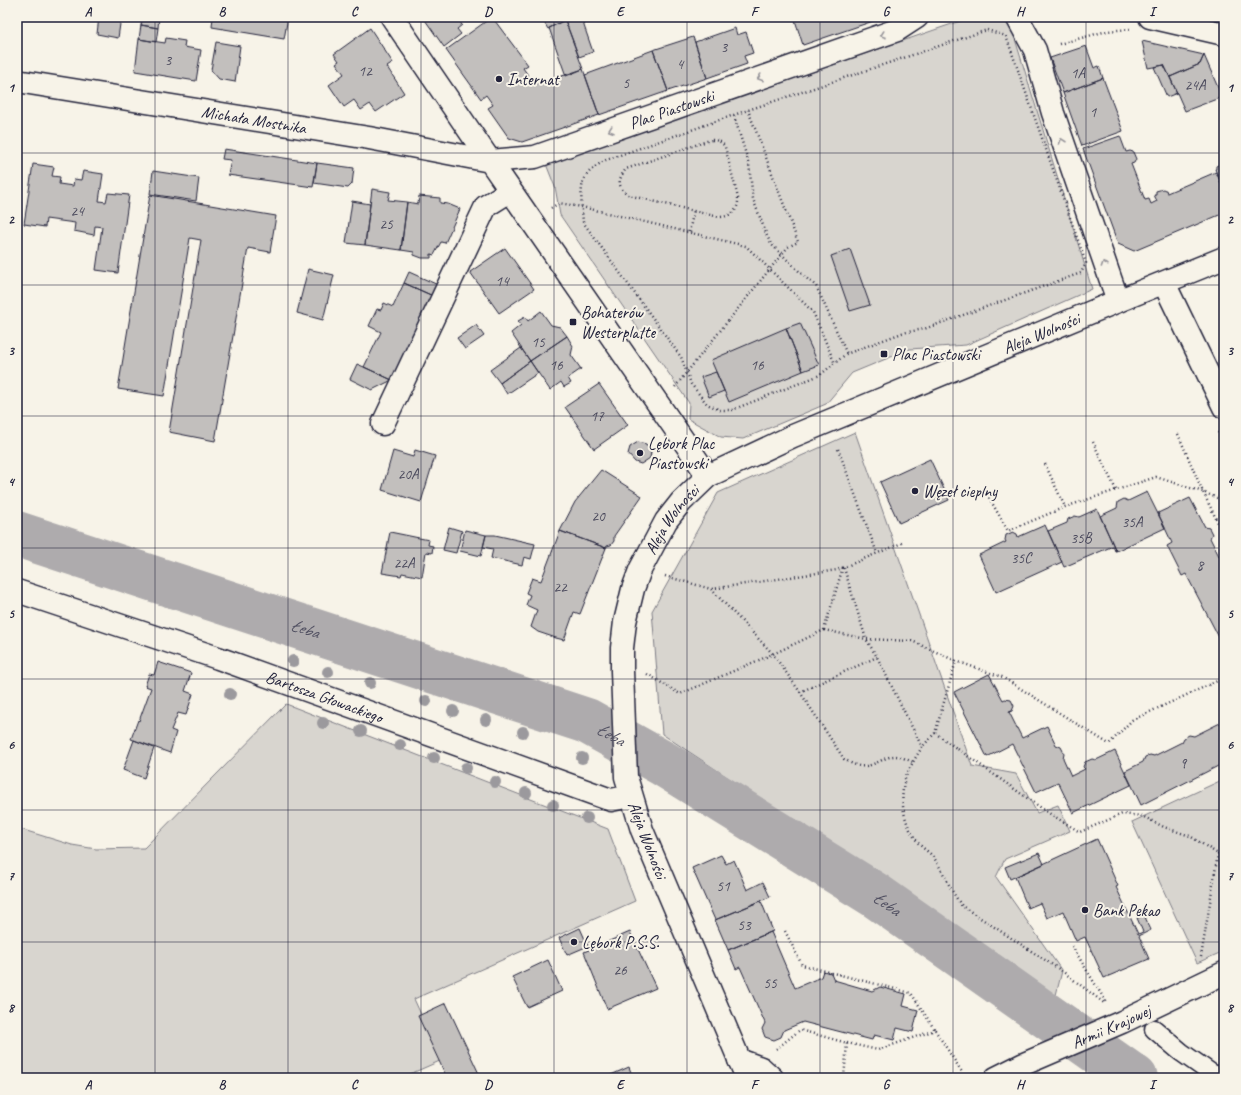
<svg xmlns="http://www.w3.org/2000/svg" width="1241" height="1095" font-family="Caveat,sans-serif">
<rect width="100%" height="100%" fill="#f7f3e8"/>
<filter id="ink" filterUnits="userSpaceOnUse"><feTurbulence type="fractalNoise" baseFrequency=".025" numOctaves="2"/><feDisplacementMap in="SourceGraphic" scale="8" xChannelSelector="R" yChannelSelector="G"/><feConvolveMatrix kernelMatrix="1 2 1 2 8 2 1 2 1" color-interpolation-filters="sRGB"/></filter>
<g filter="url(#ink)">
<path fill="#d8d5cf" stroke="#7d7c85" d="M972 17H1004L1011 26 1092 289 966 345 910 349 852 373 826 404 743 439 721 437 688 419 689 403 560 215 555 187 546 164Z
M855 432 972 766 1016 774 1037 813 1058 805 1070 831 1005 859 996 877 1062 971 1054 1003 931 911 662 734 652 611 718 493Z
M286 704 608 829 635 901 414 999 442 1060 401 1078H17V828L72 845 96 849 144 848Z
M1224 779V951L1197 963 1132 822Z"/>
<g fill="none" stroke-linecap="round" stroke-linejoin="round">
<path stroke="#aeabad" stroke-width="46" id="s1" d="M17 534 587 721 664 764 875 895 1135 1078"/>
</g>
<path fill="#c2bfbd" stroke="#22223b" d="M17 17H19L17 32Z
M99 17H121L118 38 97 34Z
M143 17H159L158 28 141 25Z
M213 17H288L284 39 212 27Z
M423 17H463L459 20 462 25 457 29 461 34 444 47Z
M492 17 528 65 523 68 534 84 541 83 583 69 599 115 522 142 509 138 488 108 493 105 486 95 481 99 446 50Z
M541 17H562L564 20 548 29Z
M562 17H581L593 52 579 57 565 20H564Z
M794 17H885L803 45Z
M565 20 583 69 566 76 549 28Z
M141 25 158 28 156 42 139 39Z
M370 28 393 63 387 67 404 93 376 112 370 104 361 110 354 100 344 107 329 85 344 74 336 63 339 61 334 54Z
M735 28 737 35 746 32 753 53 744 56 747 64 707 78 695 42Z
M693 37 707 78 668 91 653 50Z
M166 38 185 41 184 47 201 50 196 81 135 71 139 39 165 43Z
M1142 41 1204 55 1200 64 1170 77 1164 65 1148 68Z
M216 42 240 46 235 82 219 79 211 70Z
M1086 46 1094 68 1099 66 1103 78 1063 93 1050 58Z
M653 50 668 91 599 115 585 75Z
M1204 55 1222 97 1185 111 1170 77 1200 64Z
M1164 65 1177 93 1167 97 1154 67Z
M1103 78 1123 131 1082 146 1063 93Z
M1120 136 1126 152 1130 151 1133 152 1136 159 1134 163 1131 164 1145 200 1149 199 1151 204 1157 201 1154 195H1156V191L1163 189 1165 190H1166L1167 193 1216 172 1224 190V213L1134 251 1118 244 1083 149Z
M224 149 317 163 313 187 228 175 231 160 222 159Z
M317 163 354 168 352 184 348 188 314 183Z
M1223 163 1224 164V190L1215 169H1216V166Z
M33 164 54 167 52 176 60 177 59 184 73 186 74 179 81 180 83 171 103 174 99 201 106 202 108 193 129 195 118 273 96 270 102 227 95 226 94 235 74 231 75 223 46 219 45 227 24 224Z
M153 171 199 178 196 201 150 194Z
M372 189 390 192 388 200 407 202 401 250 365 245Z
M150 195 276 216 270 252 248 248 215 441 169 432 201 240 190 238 164 396 118 389Z
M419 196 440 198V203L448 204 460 209 445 243 441 242 434 255 431 254V258H422L414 255V252L401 250 407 202 418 204Z
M352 201 370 204 365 245 346 243Z
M505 248 534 289 499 313 470 272Z
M850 249 870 305 850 311 831 256Z
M308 269 334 275 323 320 297 313Z
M409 272 438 285 433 296 404 283Z
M404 283 433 296 392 380 364 367 381 332 369 326 377 309 381 310 384 303 393 307Z
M541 311 551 325 560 327 567 336 530 361 511 333 521 325 518 321 525 317 528 321Z
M800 323 819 365 803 371 786 328Z
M476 325 484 336 465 349 457 338Z
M786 328 803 371 729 402 711 360Z
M567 336 573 346 571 355 581 369 568 378 571 383 564 387 561 382 550 390 530 361Z
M521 348 530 361 500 383 490 370Z
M530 361 538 373 507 394 500 383Z
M357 364 364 367 392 380 372 390 350 379Z
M716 372 724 391 709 397 701 377Z
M599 384 628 425 594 449 565 407Z
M638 442 646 444 651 452 650 458 641 464 635 462 628 454 630 447Z
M415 450 435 456 421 502 382 490 393 451 413 457Z
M930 459 949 500 899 523 880 482Z
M601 470 642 496 614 536V541L611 545 607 546 606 548 560 531 575 502Z
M1147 492 1165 528 1116 551 1100 516 1117 508 1118 502 1124 499 1128 501Z
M1190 498 1205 527 1209 528 1212 534 1210 538 1219 556 1223 554 1224 557V647L1186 574 1182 576 1167 546 1172 543 1158 513Z
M1097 509 1116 551H1115L1113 546 1064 567 1048 531 1067 523 1068 519 1075 516 1079 517Z
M1045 525 1062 562 996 592 979 555 1006 542 1005 540 1006 535 1013 532 1017 534 1018 537Z
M449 527 462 531 456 553 443 550Z
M465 530 486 535 481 556 460 551Z
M560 531 606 548 580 614 574 612 564 640 556 638 538 632 531 627 537 610 526 605 530 595 526 593 532 578 541 581Z
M390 532 429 540 428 545 433 546 432 553 426 552 422 577 402 573 401 576 382 573Z
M486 535H495L535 544 531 559 524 557 522 565 491 558 493 549 483 547Z
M158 662 191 673 185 691 193 694 186 715 178 713 171 730 176 732 170 753 131 739 138 720 139 721 151 688 145 686 149 674 154 675Z
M989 674 1003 700 1005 699 1011 700 1014 706 1012 711 1009 712 1022 738 1047 726 1056 745 1061 747 1064 753 1063 758 1071 776 1085 769 1083 767 1085 762 1092 759 1096 760 1115 751 1131 785 1073 813 1058 782 1036 792 1012 744 987 757 954 692Z
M1224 721V763L1141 805 1125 771 1143 762 1145 757 1150 755 1154 756 1182 742 1184 738 1189 735 1194 736Z
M134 740 154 748 144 778 123 770Z
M1097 839 1118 886 1116 887 1138 934 1143 932 1137 918 1144 915 1151 930 1139 936 1149 959 1104 978 1085 937 1076 941 1063 911 1047 918 1040 903 1028 908 1015 877Z
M1039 853 1044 864 1010 879 1005 867Z
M721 855 726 864 734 860 747 890 763 882 770 897 715 920 692 868Z
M761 901 773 931 728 950 715 920Z
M580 928 588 946 567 955 559 938Z
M630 932 656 988 607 1009 584 952Z
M771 932 795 988 821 977 823 971 831 973 834 980 872 991 880 987 906 994 903 1006 918 1010 913 1032 897 1028 894 1040 874 1035 872 1040 803 1022 784 1030 781 1037 774 1040 765 1037 762 1029 765 1023 740 967 736 969 728 950Z
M548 960 562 991 527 1007 512 977Z
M446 1003 481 1078H447L418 1016Z
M629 1067 633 1078H604Z
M705 1073 708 1078H694Z"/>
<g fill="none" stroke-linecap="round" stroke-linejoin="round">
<defs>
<path id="pedestrian" d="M1154 1029 1181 1052 1218 1078"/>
<g id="minor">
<path id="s2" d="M392 17 490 161 535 157 897 30 917 17"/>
<path d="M1017 17 1035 50 1053 113 1118 301"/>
<path d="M1150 17 1224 34"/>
<path d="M1164 283 1224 407"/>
<path d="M383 424 486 206 510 191"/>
<path id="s3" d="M17 591 218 658 611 800 631 796"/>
<path id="s4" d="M996 1078 1024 1064 1122 1022 1224 973"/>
</g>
<g id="tertiary">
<path id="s5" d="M17 81 369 138 490 161 708 476"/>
<path d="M739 1060 761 1068 772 1078"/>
<path id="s6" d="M747 1078 642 830 626 777 622 671V648L625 622 633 589 640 570 666 521 681 502 708 476 793 436 1118 301 1224 258"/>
</g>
</defs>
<use href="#pedestrian" stroke="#22223b" stroke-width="21"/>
<use href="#minor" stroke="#22223b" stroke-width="25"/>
<use href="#tertiary" stroke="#22223b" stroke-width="25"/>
<path stroke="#22223b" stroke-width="2.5" stroke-dasharray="1 3" stroke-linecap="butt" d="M987 30 1006 36 1086 263 1081 273 924 329 902 333 846 354 820 375 732 410H720L707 404 691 384 681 357 583 222C582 209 579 189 585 178 589 170 599 164 606 160L748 110Z
M1059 44 1107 31 1130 29
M734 116 749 164 753 199 767 236 771 244 805 277 816 286 847 354
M712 140C718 140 722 142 725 147L738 198C739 210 731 217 719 217L632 196C618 190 616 181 626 169L707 141Z
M551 208 559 203 582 207 746 246 813 312 835 364
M689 232 694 210
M675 387 782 254 788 247 798 242 748 110
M1218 432 1224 445
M1178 434 1203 492 1224 535
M1093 442 1116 490
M838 449 877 553
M1045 464 1065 507
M987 494 1008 531 1065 507 1156 477 1203 492 1224 501
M844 568 866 639 877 657 922 747 913 762
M665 576 711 589 773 654 800 692 844 759C860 769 866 768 882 760 886 758 891 756 895 756 900 756 908 760 913 762 910 768 907 773 905 779 899 800 904 824 917 841 921 848 929 851 934 858 945 874 951 892 962 906L1062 971 1104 1003
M712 589 837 570 902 543
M824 630 866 639 912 641 956 661 935 733 922 747
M956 661 1002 677 1109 744 1132 720 1224 678
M647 674 680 694 773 654 824 630 843 567
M800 692 877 657
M935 733 1047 812 1080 832 1122 814 1142 816 1164 827 1190 836 1218 854
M785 931 802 965 911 993 935 1030
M1072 946 1106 1002
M1201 957 1218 854 1224 847
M847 1043 878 1050 935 1030 962 1072
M776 1049 800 1030 847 1043 844 1078"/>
<use href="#pedestrian" stroke="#f7f3e8" stroke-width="18"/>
<use href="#minor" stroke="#f7f3e8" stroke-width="22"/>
<use href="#tertiary" stroke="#f7f3e8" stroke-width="22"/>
</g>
<g fill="#9b999d">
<circle cx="293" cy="661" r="6"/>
<circle cx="328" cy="672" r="6"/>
<circle cx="370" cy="683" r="6"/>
<circle cx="230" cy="694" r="6"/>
<circle cx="426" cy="701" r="6"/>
<circle cx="453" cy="711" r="6"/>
<circle cx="486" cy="720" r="6"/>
<circle cx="323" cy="723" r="6"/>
<circle cx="361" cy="731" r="6"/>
<circle cx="523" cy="732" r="6"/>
<circle cx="400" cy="745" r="6"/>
<circle cx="434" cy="758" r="6"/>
<circle cx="582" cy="758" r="6"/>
<circle cx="466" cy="768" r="6"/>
<circle cx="495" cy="782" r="6"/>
<circle cx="526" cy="793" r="6"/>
<circle cx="553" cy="805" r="6"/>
<circle cx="587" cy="818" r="6"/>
</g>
<defs><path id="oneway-chevron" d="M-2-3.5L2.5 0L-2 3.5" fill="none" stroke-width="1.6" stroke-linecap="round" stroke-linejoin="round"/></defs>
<g stroke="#97959a">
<use href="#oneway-chevron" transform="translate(883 35) rotate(161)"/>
<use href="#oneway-chevron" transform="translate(760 78) rotate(161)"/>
<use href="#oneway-chevron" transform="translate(611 130) rotate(161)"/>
<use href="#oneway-chevron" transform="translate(1062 141) rotate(-109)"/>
<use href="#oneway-chevron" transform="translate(1104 264) rotate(-109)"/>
</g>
</g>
<path fill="none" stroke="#22223b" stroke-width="1" stroke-opacity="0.55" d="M155 17V1078M288 17V1078M421 17V1078M554 17V1078M687 17V1078M820 17V1078M953 17V1078M1086 17V1078M17 153H1224M17 285H1224M17 416H1224M17 548H1224M17 679H1224M17 810H1224M17 942H1224"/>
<g fill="#22223b" stroke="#f7f3e8" stroke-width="1.5">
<circle cx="499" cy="79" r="4"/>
<rect x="569" y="318" width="8" height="8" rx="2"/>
<rect x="880" y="350" width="8" height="8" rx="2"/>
<circle cx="640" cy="453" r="4"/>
<circle cx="915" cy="491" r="4"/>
<circle cx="1085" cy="910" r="4"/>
<circle cx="574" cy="942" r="4"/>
</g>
<g text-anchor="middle" stroke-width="4" stroke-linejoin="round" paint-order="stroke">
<g font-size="15" fill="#4a495c">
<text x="724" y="52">3</text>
<text x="168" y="65">3</text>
<text x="680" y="69">4</text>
<text x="365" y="76">12</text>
<text x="1078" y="78">1A</text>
<text x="626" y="88">5</text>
<text x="1195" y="90">24A</text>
<text x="1093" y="117">1</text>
<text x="77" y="216">24</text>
<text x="386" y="229">25</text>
<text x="502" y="286">14</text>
<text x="538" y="347">15</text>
<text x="556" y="370">16</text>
<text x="757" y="370">16</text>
<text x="597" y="421">17</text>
<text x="408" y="479">20A</text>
<text x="598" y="521">20</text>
<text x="1132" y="527">35A</text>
<text x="1081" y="543">35B</text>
<text x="1021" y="563">35C</text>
<text x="404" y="568">22A</text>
<text x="1200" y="570">8</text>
<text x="560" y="592">22</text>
<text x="1183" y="768">9</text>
<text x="723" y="891">51</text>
<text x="744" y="930">53</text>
<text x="620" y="975">26</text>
<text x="770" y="988">55</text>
</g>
<g font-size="17" fill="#22223b" stroke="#f7f3e8" text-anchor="start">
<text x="507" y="85">Internat</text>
<text x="581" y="318">Bohaterów<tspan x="581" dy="20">Westerplatte</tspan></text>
<text x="892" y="360">Plac Piastowski</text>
<text x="648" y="449">Lębork Plac<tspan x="648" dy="20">Piastowski</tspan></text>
<text x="923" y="497">Węzeł cieplny</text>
<text x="1093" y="916">Bank Pekao</text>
<text x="582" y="948">Lębork P.S.S.</text>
</g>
<g font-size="17" fill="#22223b" stroke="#f7f3e8">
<text dy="6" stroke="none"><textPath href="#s2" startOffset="364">Plac Piastowski</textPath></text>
<text dy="6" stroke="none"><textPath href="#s5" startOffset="240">Michała Mostnika</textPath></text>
<text dy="6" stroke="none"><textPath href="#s6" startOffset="1014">Aleja Wolności</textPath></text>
<text dy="6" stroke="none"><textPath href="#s6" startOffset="594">Aleja Wolności</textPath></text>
<text dy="6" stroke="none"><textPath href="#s3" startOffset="325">Bartosza Głowackiego</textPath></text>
<text transform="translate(648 840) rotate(69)" y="6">Aleja Wolności</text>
<text dy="6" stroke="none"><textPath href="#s4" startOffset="126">Armii Krajowej</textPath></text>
</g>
<g font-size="18" font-style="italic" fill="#535263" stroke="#f7f3e8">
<text dy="6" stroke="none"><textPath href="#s1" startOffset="303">Łeba</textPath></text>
<text dy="6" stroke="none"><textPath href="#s1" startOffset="627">Łeba</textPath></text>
<text dy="6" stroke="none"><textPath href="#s1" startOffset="951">Łeba</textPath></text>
</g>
</g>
<rect width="1241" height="1095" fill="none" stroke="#f7f3e8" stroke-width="44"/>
<rect x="22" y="22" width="1197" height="1051" fill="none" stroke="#22223b" stroke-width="1.5"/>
<g font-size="13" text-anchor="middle" font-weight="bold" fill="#22223b">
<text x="88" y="16">A</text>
<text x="222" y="16">B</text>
<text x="354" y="16">C</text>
<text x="488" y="16">D</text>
<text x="620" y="16">E</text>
<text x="754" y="16">F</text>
<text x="886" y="16">G</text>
<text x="1020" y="16">H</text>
<text x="1152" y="16">I</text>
<text x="11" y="92">1</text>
<text x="1230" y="92">1</text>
<text x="11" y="224">2</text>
<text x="1230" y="224">2</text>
<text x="11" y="355">3</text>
<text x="1230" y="355">3</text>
<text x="11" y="486">4</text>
<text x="1230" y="486">4</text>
<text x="11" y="618">5</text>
<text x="1230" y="618">5</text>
<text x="11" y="749">6</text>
<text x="1230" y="749">6</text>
<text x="11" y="880">7</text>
<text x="1230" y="880">7</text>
<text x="11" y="1012">8</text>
<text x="1230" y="1012">8</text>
<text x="88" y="1089">A</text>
<text x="222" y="1089">B</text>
<text x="354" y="1089">C</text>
<text x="488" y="1089">D</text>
<text x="620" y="1089">E</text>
<text x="754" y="1089">F</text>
<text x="886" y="1089">G</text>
<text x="1020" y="1089">H</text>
<text x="1152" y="1089">I</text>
</g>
</svg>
